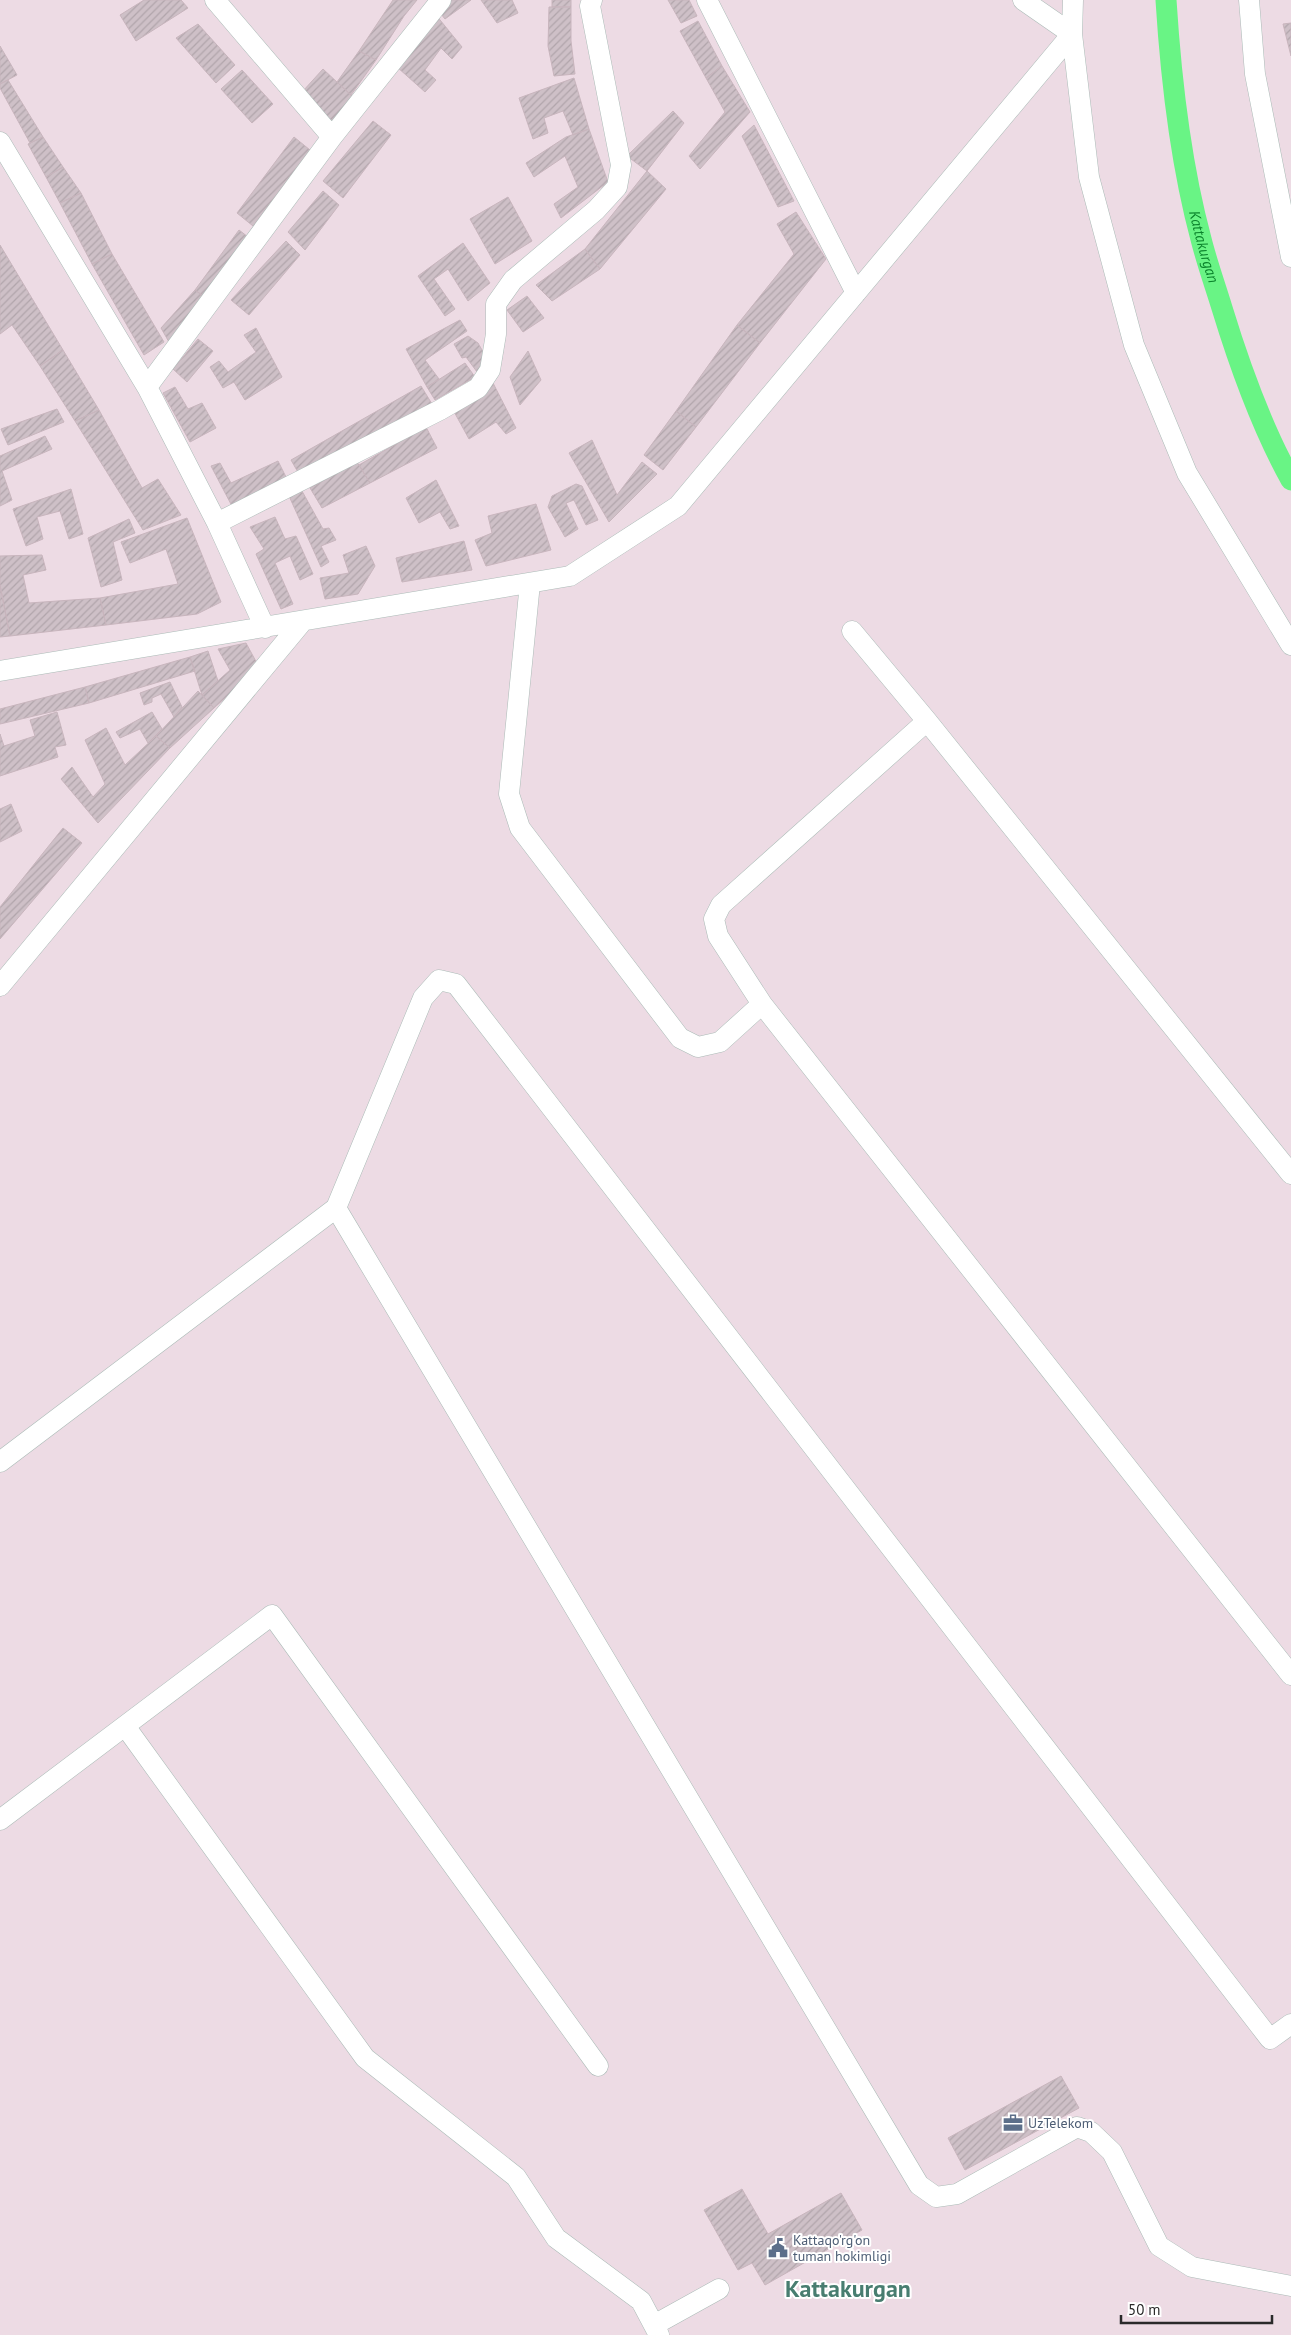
<svg xmlns="http://www.w3.org/2000/svg" width="1291" height="2335" font-family="'PT Sans',sans-serif">
<defs>
<pattern id="building-hatch" width="6" height="6" patternUnits="userSpaceOnUse" patternTransform="scale(1.25)"><rect width="6" height="6" fill="#cec0c7"/><path d="M-1 1l2-2M0 6l6-6M5 7l2-2" fill="none" stroke="#b1a5ab"/></pattern>
</defs>
<rect width="100%" height="100%" fill="#eddbe4"/>
<g fill="none" stroke-linecap="round" stroke-linejoin="round">
<path stroke="#69f485" stroke-width="21" id="s1" d="M1166 0C1171 80 1180 161 1201 239 1207 263 1215 285 1222 308 1240 367 1261 426 1291 480"/>
</g>
<path fill="url(#building-hatch)" stroke="#c8b5bd" d="M144 0H181L188 8 136 41 120 15Z
M393 0H417L404 16 376 60 359 51Z
M448 0H471L445 19 437 9Z
M481 0H512L518 13 497 23Z
M552 0H571V7H552Z
M668 0H689L697 16 681 23Z
M549 7H571V41L575 74 554 76 548 46Z
M436 15 462 47 452 59 441 48 425 70 436 80 425 92 397 67Z
M698 21 722 66 706 78 680 31Z
M1291 23V56L1283 24Z
M198 24 235 65 216 83 176 38Z
M0 46 17 75 0 84Z
M359 51 376 60 351 95 337 82Z
M722 66 750 112 700 169 689 156 725 112 706 78Z
M323 69 354 98 335 125 303 91Z
M242 70 273 104 252 123 221 89Z
M574 78 589 129 573 135 563 111 544 118 548 133 533 139 519 98Z
M8 80 43 137 30 143 0 88V84Z
M673 111 684 123 647 171 627 156Z
M373 121 391 135 343 198 323 181Z
M754 125 794 201 778 207 742 136Z
M589 129 608 182 561 218 554 204 578 187 565 156 534 177 526 163 566 137Z
M43 137 63 167 46 177 28 144Z
M294 137 310 150 253 226 237 213Z
M63 167 81 193 60 203 46 177Z
M647 171 666 189 600 269 585 249Z
M323 191 339 205 305 250 288 232Z
M81 193 112 254 92 264 60 203Z
M508 197 532 241 495 264 470 219Z
M796 212 826 259 760 343 737 325 794 254 777 224Z
M239 230 252 240 206 298 195 290Z
M286 241 300 255 249 315 231 300Z
M463 243 490 283 468 301 448 269 434 279 455 309 445 316 418 276Z
M0 245 63 350 40 366 12 325 0 334Z
M585 249 600 269 552 301 536 285Z
M112 254 164 342 144 355 92 264Z
M195 290 206 298 169 342 161 328Z
M527 296 544 318 523 332 507 310Z
M460 320 467 331 425 360 439 379 427 387 406 349Z
M737 325 760 343 696 427 676 411Z
M256 328 282 377 245 400 234 382 223 388 210 367 219 361 228 372 256 352 244 335Z
M468 336 478 343 486 357 480 376 466 357 462 358 454 344Z
M198 339 213 351 187 382 173 369Z
M63 350 99 410 75 421 40 366Z
M528 351 541 380 520 405 510 377Z
M465 363 475 377 435 400 427 387Z
M493 383 516 428 506 434 496 422 469 439 452 408Z
M421 386 432 404 299 474 291 460Z
M175 387 188 409 202 403 216 428 190 442 163 393Z
M57 409 64 422 8 445 1 429Z
M99 410 142 488 158 479 181 515 143 530 75 421Z
M676 411 696 427 663 470 644 455Z
M426 427 437 448 370 483 359 465Z
M45 436 52 449 2 471 12 500 0 506V456Z
M592 440 617 495 642 462 657 474 609 522 569 453Z
M278 461 287 479 233 508 211 466 220 463 231 483Z
M357 462 370 483 322 508 310 488Z
M436 480 459 526 450 529 440 512 419 523 406 498Z
M576 484 582 486 598 520 586 525 574 500 566 503 578 529 565 537 548 507 552 496Z
M71 489 83 534 69 539 60 511 37 517 43 539 26 546 13 509Z
M302 491 323 529 329 528 336 540 321 546 329 562 321 567 289 496Z
M536 504 551 550 486 566 475 540 492 533 488 516Z
M275 517 285 539 296 536 313 574 300 580 290 556 275 563 293 604 281 609 256 554 264 549 250 527Z
M187 518 221 602 197 614 106 625 100 598 178 584 166 549 130 563 121 542Z
M129 519 135 533 113 542 122 580 101 587 88 538Z
M464 541 472 570 402 582 396 558Z
M366 546 375 566 358 594 325 599 320 578 349 573 343 555Z
M42 555 46 570 23 575 29 603 100 598 106 625 10 636 0 585V556Z
M0 585 10 636 0 637Z
M246 643 259 667 214 708 202 695 230 670 218 649Z
M208 651 218 681 202 695 190 657Z
M190 657 195 671 89 703 85 687Z
M170 682 182 707 174 717 161 694 152 698V702L144 705 140 693Z
M85 687 89 703 0 724V709Z
M198 691 214 708 170 748 156 736Z
M57 712 66 745 55 747 58 757 0 776V734L4 746 35 736 30 720Z
M152 712 162 729 148 743 140 729 120 738 116 732Z
M106 728 125 765 156 736 170 748 98 823 61 779 72 767 93 797 105 784 85 740Z
M11 804 22 831 0 842V809Z
M63 828 82 843 0 939V907Z
M1061 2076 1079 2108 965 2170 948 2138Z
M742 2189 768 2234 841 2193 862 2230 765 2285 752 2263 738 2270 704 2210Z"/>
<g fill="none" stroke-linecap="round" stroke-linejoin="round">
<defs>
<path id="minor" d="M215 0 332 137
M707 0 856 293
M1073 0 1072 34 1089 177 1134 345 1187 473 1291 645
M1249 0 1255 74 1291 257
M0 142 147 387 217 523 265 628
M147 387 332 137 441 0
M217 523 440 410 478 388 490 370 496 334V304L513 280 596 210 617 187 621 165 590 6 592 0
M530 583 509 794 520 828 680 1038 698 1047 720 1042 762 1004
M852 631 927 721 1291 1174
M0 671 570 576 678 506 1072 34 1023 0
M927 721 721 905 714 919 718 936 762 1004 1291 1675
M0 986 302 622
M336 1208 919 2185 936 2197 957 2194 1077 2127 1091 2132 1112 2152 1159 2246 1192 2267 1291 2286
M0 1462 336 1208 423 998 439 980 456 984 1270 2039 1291 2024
M125 1726 365 2058 516 2177 556 2238 641 2301 659 2335
M0 1820 272 1615 598 2066
M654 2325 719 2289"/>
</defs>
<use href="#minor" stroke="#abbbb7" stroke-width="21"/>
<use href="#minor" stroke="#fff" stroke-width="20"/>
</g>
<defs>
<symbol id="office-bare" viewBox="-9 -9 18 18"><path d="M-6-3h4V-5.5h4V-3h4V5H-6ZM-1-4.5V-3h2v-1.5ZM-6 0V1H6V0Z" fill="#5c6f8a" stroke="#fff" stroke-width="2.5" paint-order="stroke"/></symbol>
<symbol id="civic-bare" viewBox="-9 -9 18 18"><path d="M-.6-6.5H3V-4.5H.6V-3L4-1V1h2V6H-6V1h2V-1L-.6-3ZM-1.2 2.5V6h2.4V2.5Z" fill="#5c6f8a" stroke="#fff" stroke-width="2.5" paint-order="stroke"/></symbol>
</defs>
<g fill-rule="evenodd">
<use href="#office-bare" x="999" y="2109" width="28" height="28"/>
<use href="#civic-bare" x="764" y="2234" width="28" height="28"/>
</g>
<g text-anchor="middle" stroke-width="4" stroke-linejoin="round" paint-order="stroke">
<g font-size="14" fill="#4e5e75" stroke="#fff" text-anchor="start">
<text x="1028" y="2128">UzTelekom</text>
<text x="793" y="2245">Kattaqo'rg'on<tspan x="793" dy="16">tuman hokimligi</tspan></text>
</g>
<g font-size="15" font-style="italic" fill="#0a832b" stroke="#fff">
<text dy="5" stroke="none"><textPath href="#s1" startOffset="250">Kattakurgan</textPath></text>
</g>
<g font-size="24" font-weight="bold" fill="#487d70" stroke="#fff">
<text x="848" y="2297">Kattakurgan</text>
</g>
</g>
<path d="M1121 2315v8h151v-8" fill="none" stroke="#2a2a2a" stroke-width="2.5"/>
<text x="1128" y="2315" font-size="15" fill="#2a2a2a" stroke="#ffffff" stroke-width="4" paint-order="stroke">50 m</text>
</svg>
